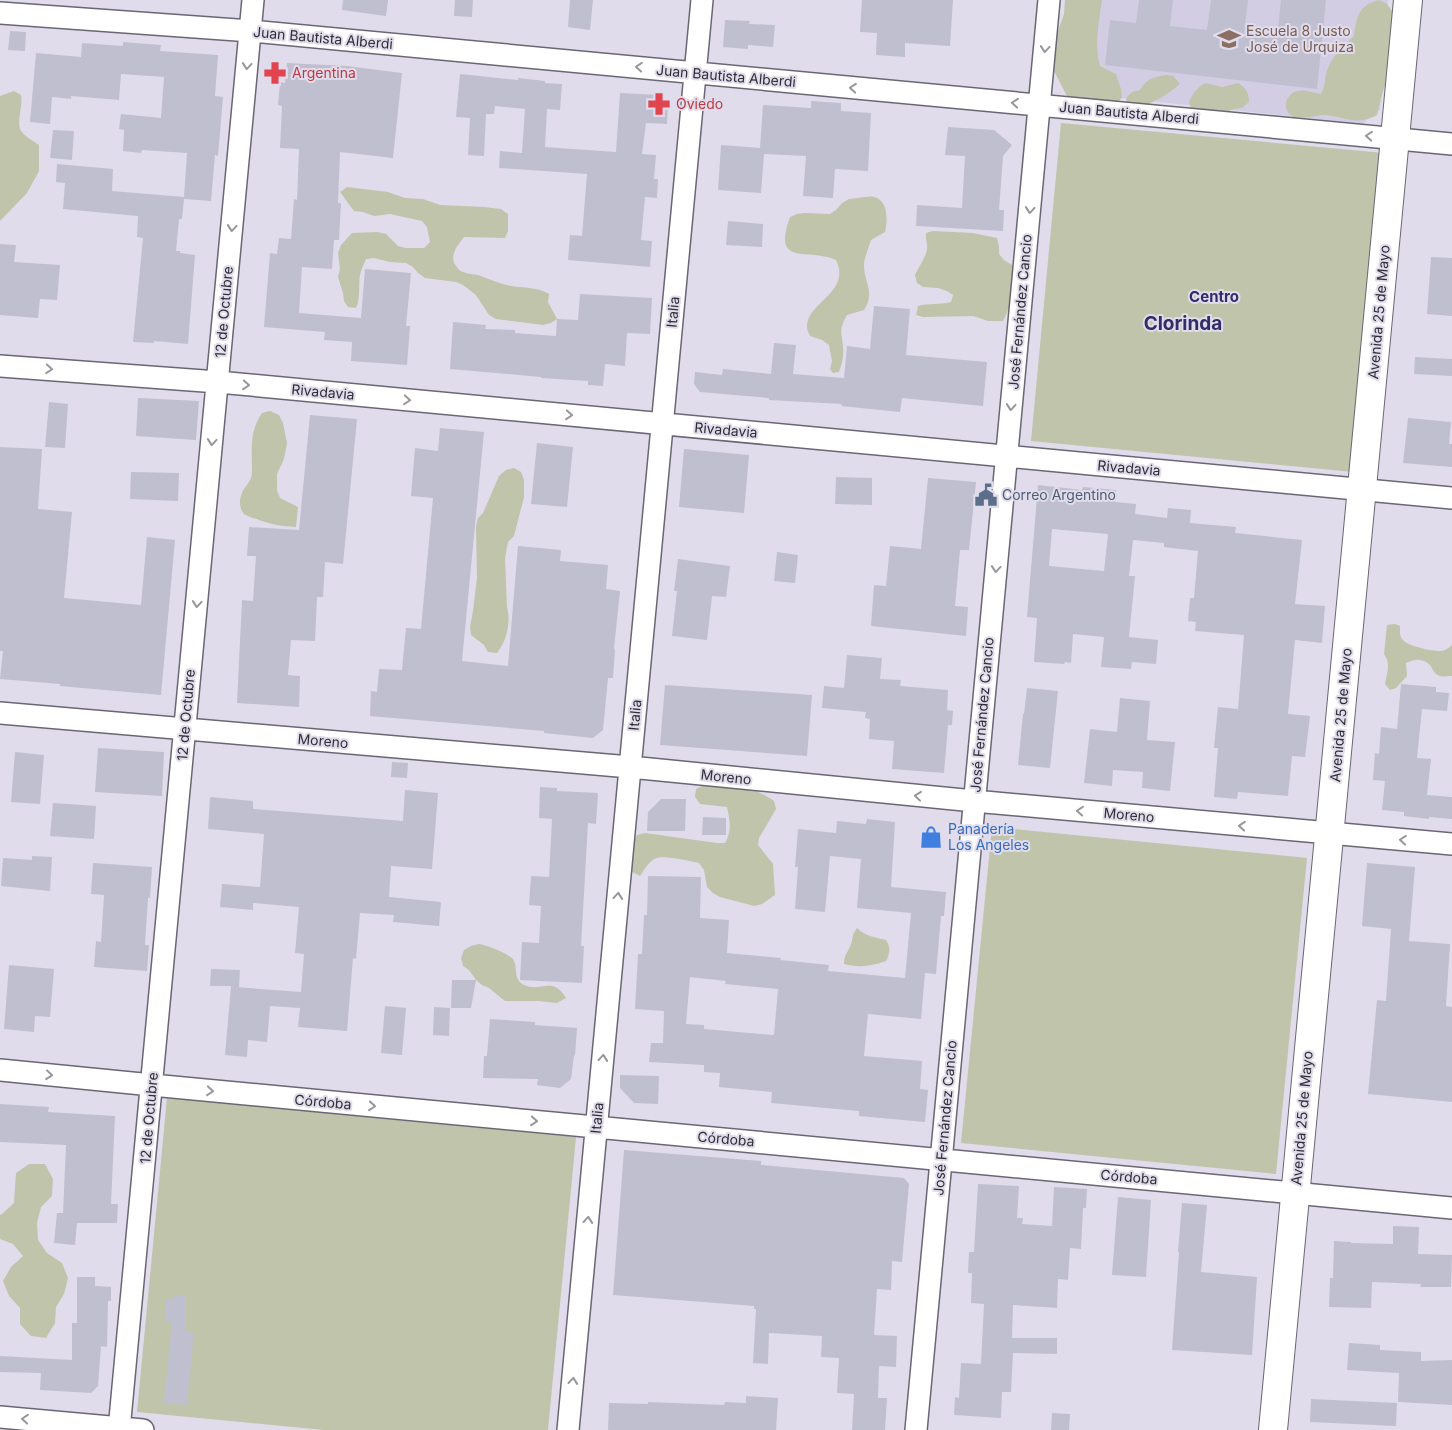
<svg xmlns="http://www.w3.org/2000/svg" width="1452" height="1430" font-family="Inter,sans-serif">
<rect width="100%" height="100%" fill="#e0dcec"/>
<path fill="#d3cde4" d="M1076 0H1388L1380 110 1362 124 1085 94Z"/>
<path fill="#c0c4aa" d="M1065 0H1102C1099 21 1094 45 1100 66L1116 74 1121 89 1122 98 1115 104 1068 98 1053 69 1056 37 1064 14Z
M1379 0 1387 4 1392 11 1394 26V59L1383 91 1377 115C1354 127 1346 116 1324 115 1318 115 1314 117 1309 117 1303 118 1298 117 1293 117 1291 115 1288 113 1287 111 1283 103 1289 93 1297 91 1304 89 1314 93 1321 94 1326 84 1324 80 1327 71 1331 56 1344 47 1354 36 1356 17 1359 5 1379 0Z
M1166 75 1173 76 1180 84C1166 96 1152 103 1135 110L1127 107 1126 98 1132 92 1140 90C1146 79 1153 77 1166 75Z
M1206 83 1222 87 1238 83C1246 88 1249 93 1249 102L1242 108 1234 109 1217 115 1192 111 1189 102C1193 93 1197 87 1206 83Z
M14 91 21 95C23 106 17 120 20 129 23 136 34 141 39 145V171L27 193 0 221V96Z
M1061 123 1384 153 1353 472 1031 441Z
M347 187 388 192 405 198 423 199 440 205 484 207 501 209 508 214V231L505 238C491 238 478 237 464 237 457 246 448 257 457 267 459 270 460 271 463 272 468 274 473 274 478 275 489 279 500 284 511 286 524 288 538 287 549 294L548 302 557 319 551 323 543 325 496 319 489 315 476 295 463 285 456 282 425 278 418 273 413 267 406 263 390 262 374 258 366 259C364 264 361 269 360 275 358 286 361 297 356 308L348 307 344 301 343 293 338 277 340 269 338 253 341 245 352 233 377 232 386 234 398 246 406 248H424L430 242 427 227 422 221 390 214 374 216 363 212 354 211 340 192Z
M865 197C868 197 871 196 874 197 888 200 888 220 885 232L871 240C869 247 865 256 864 263 863 282 876 291 864 310L847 315C838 331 842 332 843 347 844 356 842 364 839 372L833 373 830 369 832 361 829 345 822 340 810 336C809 333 807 331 807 328 805 303 852 293 836 260 807 247 772 268 790 217L797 214 805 213 830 214 836 210 842 203 849 199Z
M933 231 973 233 997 238 999 246V254L1004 260 1012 265 1015 272 1010 306 1003 321H988L973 316 923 317 916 315 918 306C929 303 940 305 951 302L953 295 947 291 938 288 923 287 917 283 915 275C918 268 926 257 927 249 928 244 925 239 926 233Z
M270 411 279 415 283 423 287 443 284 459 277 474V490L280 498 298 507 296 527C280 526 274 525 259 520 254 518 248 517 244 514 240 510 239 501 241 496 243 486 252 483 252 472 252 450 249 432 262 413Z
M514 468 521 472 524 480V497L514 536 508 542 505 558 507 607C511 623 507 640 497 653L488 652 484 645 471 635 470 627 473 611 477 578 476 526 478 518 483 513 499 476 506 470Z
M1395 624 1400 626C1400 631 1399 637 1404 641 1409 646 1434 652 1442 651 1446 650 1449 648 1452 645V676C1449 676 1443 677 1440 676 1433 674 1433 668 1429 664 1421 658 1414 659 1406 663L1407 676 1396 688 1390 690 1385 684C1387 673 1391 663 1384 654L1387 625Z
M720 784C745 787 753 787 774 801L776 809 759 838 758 845 773 864 775 895 762 904 754 906 720 897 713 893 707 887 704 870 699 863C690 861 665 855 656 858 649 861 644 870 640 876 639 875 632 872 632 872 622 862 631 845 637 835L645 833 717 843H725C732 831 730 820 727 807L700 804 695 797 696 789 704 785Z
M992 827 1307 858 1276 1174 961 1143Z
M857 928C865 936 874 937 886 940 891 948 890 953 886 961 871 966 859 968 844 964 844 954 848 953 851 944 854 936 851 936 857 928Z
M479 944C486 945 511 954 514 961 518 970 513 979 524 985 541 993 552 975 566 998L557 1003 539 1001H505L489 988 482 985 476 980 469 970 463 966 461 958 464 950 471 946Z
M167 1098 576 1137 548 1430H324L137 1412Z
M29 1164H45L53 1179 52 1196 41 1207 37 1223 38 1240 47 1253 62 1263 68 1278 64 1294 56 1307 55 1323 46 1338 31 1336 20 1324V1308L9 1296 3 1281 11 1267 23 1256 13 1244 0 1239V1215L2 1214 14 1203 16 1173Z"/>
<path fill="#c0bfcf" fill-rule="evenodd" d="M343 0H388L386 16 342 10Z
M455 0H473L472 17 454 16Z
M570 0H593L590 30 568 27Z
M862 0H953L950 46 905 43V57L876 55 877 33 860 32Z
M1139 0H1173L1170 26 1207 30 1211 0H1248L1244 35 1277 38 1281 0H1326L1317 89 1105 65 1110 20 1136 23Z
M725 20 750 21 749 24 775 25 773 47 748 45V49L723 47Z
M10 31 26 32 25 51 8 50Z
M123 42 161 45 160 51 218 55 215 96 223 97 218 156 215 155 211 201 184 199 182 219H179L176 251H180V253L195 255 188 344 154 341V343L133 342 143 238 137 237 138 216 63 209 65 183 56 182 57 164 113 169 112 191 184 197 187 153 142 150 141 153 123 151 124 130 119 129 121 114 161 118 164 77 121 74 119 100 71 96V99L52 97 50 124 30 122 36 53 81 57 82 43 123 46Z
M287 63 347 66 402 73 393 158 340 152 338 203H341L339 240H334L332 269 302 267 299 313 361 318 365 269 411 273 406 326H410L407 365 351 361 352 342 324 340 325 332 264 327 270 253 277 254 279 238 291 239 294 199 297 200 299 149 280 148 282 106 278 105 280 82 285 83Z
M460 74 518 80V78L545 81V83L562 84 560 110 547 109 545 147 616 152 620 93 660 95 668 104 667 124 646 123 642 154 656 155 654 179H658L657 198 645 197 641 240 652 241 650 267 568 260 570 235 582 236 587 174 499 168 500 151 522 153 525 109 495 106 494 114H486L484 156 468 155 470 118 456 117Z
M811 101 841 103V111L871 113 868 171 835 169 833 198 803 196 806 156 764 154 761 193 718 190 721 145 760 148 763 105 811 108Z
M948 127 994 130 1012 145 1003 156 999 210H1004L1003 231 916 226 917 205 962 208 965 156 945 155Z
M53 130 74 131 72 160 50 158Z
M728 221 763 224 762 247 726 245Z
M0 244 16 245 14 262 60 265 57 300 40 299 38 318 0 315Z
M1431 257 1452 258V316L1427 314Z
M580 294 652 298 650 334 627 333 625 366 605 364 603 386 588 385V381L541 378V377L450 369 453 322 486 325 485 329 515 330V333L556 336 557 319 578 320Z
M874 306 910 309 906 355 987 362 983 406 902 398 900 412 841 406 842 404 769 400V398L700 392 694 384 695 372 722 375 723 369 771 374 774 343 796 345 793 374 844 378 847 346 870 349Z
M1415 357 1452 359V376L1414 374Z
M138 398 199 401 196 440 136 436Z
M49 402 68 404 65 448 45 447Z
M310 415 357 419 343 564 325 562 323 597H317L315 641 291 640 288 675 300 676 299 707 237 703 242 600 253 601 256 556H247L249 527 299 530Z
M1408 418 1451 422 1449 444H1452V467L1403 463Z
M440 428 484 432 462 661 508 666 518 546 561 550 560 561 608 565 606 589 620 591 614 649 615 650 613 678H608L603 730 593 738 544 733V731L370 716 371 691 377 692 379 669 402 670 406 628 421 629 433 498 411 496 415 448 438 451Z
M537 443 573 447 567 507 531 504Z
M0 447 42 449 38 509 72 512 64 598 141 605 147 537 175 540 161 695 60 686V684L0 679 3 651H0Z
M684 449 749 455 744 513 679 507Z
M131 472 179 473 178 501 130 499Z
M836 477 872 478V505L835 504Z
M928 478 976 482 969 550H960L955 606 968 607 966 636 871 626 874 585 886 586 890 546 921 549Z
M1038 485 1082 490 1083 487 1116 490 1115 502 1136 504 1135 514 1167 518 1168 508 1191 510 1190 523 1236 527 1235 533 1302 540 1295 604 1325 606 1322 643 1295 640 1288 714 1310 716 1305 757 1292 756 1288 796 1238 792 1237 799 1214 797 1218 748H1214L1218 707 1238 709 1244 635 1195 631 1196 622 1188 621 1190 598H1194L1198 551 1164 547V543L1133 540 1129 576H1135L1129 637 1158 640 1156 664 1132 662 1131 669 1101 667 1104 637 1073 634 1071 663 1065 662 1064 664 1034 662 1037 618 1027 617ZM1052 529 1108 534 1104 571 1049 566Z
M777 552 798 555 795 583 774 581Z
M678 559 730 566 726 597 712 596 707 640 672 636 677 591H674Z
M847 655 882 658 880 679 901 680 900 686 948 690 947 710 953 711 952 725H948L944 773 892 769 894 741 869 739 870 719 865 718 866 712 822 708 824 686 844 688Z
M1401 684 1436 687V692L1449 693 1447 711 1422 709 1417 758 1431 759 1427 795 1452 797V819L1429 817V819L1404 816V812L1382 810 1385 781 1373 780 1375 753 1379 754 1381 727 1397 729Z
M665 685 812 695 807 756 660 745Z
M1027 688 1058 691 1050 768 1018 765 1023 714H1024Z
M1120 698 1150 701 1147 740 1175 742 1170 791 1142 788 1143 772 1113 770 1112 786 1084 783 1090 729 1117 732Z
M98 748 164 752 162 796 95 792Z
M15 752 44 755 40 804 11 802Z
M392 762 408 763 407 778 391 777Z
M540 787 557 788V791L598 793 596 824 588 823 581 946H584L582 983 520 980 522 942 539 943 541 906 529 905 531 876 549 877 552 819 539 818Z
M405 790 438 793 432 869 391 866 389 897 441 902 439 926 393 922 394 915 360 913 356 959 353 958 347 1031 298 1027 300 1008 270 1006 267 1042 248 1040 247 1057 225 1055 231 986H210L211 969 240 970 239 987H236L301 992 304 954 295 953 299 907 253 903V910L220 907 222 884 260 887 264 834 208 829 210 797 253 801V809L403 821Z
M661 799H686L685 831H647L648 812Z
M53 803 96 806 94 839 50 836Z
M703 817 726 818V835H702Z
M867 819 895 822 891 887 946 892 944 916H941L936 974 925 973 921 1019 868 1014 864 1056 922 1061 920 1089 928 1090 925 1122 859 1116V1111L771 1103 772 1092 719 1087 720 1073 704 1072V1065L649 1062 651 1043H663L664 1011 635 1009 638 954H642L644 915H647L648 876 701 877 700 918 729 920 727 953 781 958 780 960 829 965 828 971 905 978 911 913 857 908 861 859 830 856 825 912 795 909 798 867H795L798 829 836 833 837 821 866 824ZM690 977 726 981 725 984 778 989 774 1035 704 1029V1025L686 1024Z
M32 856 52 857 50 891 1 886 3 858 32 860Z
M93 863 152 867 150 898H148L145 945H149L147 971 94 967 96 941 101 942 104 895 91 894Z
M1367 863 1415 867 1409 941 1450 944 1446 1006 1452 1007V1102L1368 1094 1377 1000 1386 1001 1391 929 1362 926Z
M9 965 54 969 50 1017 35 1016 34 1032 4 1029Z
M452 980H476L471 1008H451Z
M385 1006 406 1008 402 1055 381 1053Z
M434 1007 450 1008 449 1036 433 1035Z
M490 1019 535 1022V1025L577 1028 575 1056 574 1055 571 1079 560 1088 537 1085 538 1079 483 1078 484 1056H487Z
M620 1075 659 1076 658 1104 634 1103 620 1088Z
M0 1104 49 1107 48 1112 115 1116 111 1204H118L117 1223H77L75 1245 54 1243 57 1213H63L66 1145 0 1142Z
M624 1150 761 1161V1165L904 1178 909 1184 902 1262 892 1261 891 1290 877 1289 874 1335 897 1336 896 1367 879 1366 878 1398H887L885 1430H852L854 1394 837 1393 839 1358 821 1357 822 1336 769 1333 768 1364 753 1363 756 1309H754V1306L613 1295Z
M978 1184 1019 1186 1017 1218H1023L1022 1224 1052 1226 1054 1187 1087 1189 1086 1208H1083L1081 1249 1070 1248 1068 1280 1058 1279 1057 1308 1013 1305 1012 1338H1057V1354L1013 1353 1011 1392H1002L1001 1418 954 1415 955 1397 959 1398 961 1363 981 1364 984 1304 971 1303 972 1273H968L969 1252H974Z
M1118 1197 1151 1200 1146 1277 1112 1275Z
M1182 1203 1207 1205 1201 1272 1257 1277 1252 1355 1172 1350 1179 1252H1178Z
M1393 1226 1419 1227 1418 1254 1452 1255 1451 1287H1420L1421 1284 1372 1282 1371 1308 1329 1307 1330 1278H1333L1334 1241 1351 1242V1243L1393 1244Z
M77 1277H95V1286L111 1287V1301H108L107 1347 101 1346 98 1386 91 1393 40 1390 41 1373 0 1372V1356L72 1360V1323H77Z
M174 1295 186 1296V1331L194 1332 187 1405 164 1403 172 1321H166V1299H174Z
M1349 1343 1380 1345V1350L1421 1352V1361L1452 1360V1405L1398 1402 1399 1373 1347 1370Z
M746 1396 778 1398 776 1430H608L609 1403 648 1404V1402L724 1405 725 1402 746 1403Z
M1311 1399 1397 1403 1396 1426 1310 1422Z
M1052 1413 1070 1414 1069 1430H1051Z"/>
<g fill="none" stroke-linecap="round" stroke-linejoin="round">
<defs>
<path id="minor" d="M0 13 251 31 1452 144
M0 366 218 382 1452 498
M0 713 630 767 974 801 1452 844
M0 1070 152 1085 1452 1208
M0 1417 143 1430
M119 1430 253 0
M568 1430 702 0
M916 1430 1049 0"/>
<path id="major" d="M1273 1430 1408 0"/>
</defs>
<use href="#minor" stroke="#6a6674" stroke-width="24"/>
<use href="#major" stroke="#6a6674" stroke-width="30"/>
<use href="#minor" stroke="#fff" stroke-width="21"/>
<use href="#major" stroke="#fff" stroke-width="28"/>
</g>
<defs><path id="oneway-chevron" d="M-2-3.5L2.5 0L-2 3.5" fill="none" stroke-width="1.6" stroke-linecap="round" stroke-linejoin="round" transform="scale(1.25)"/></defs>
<g stroke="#98969a">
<use href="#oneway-chevron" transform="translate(1045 49) rotate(95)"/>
<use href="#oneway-chevron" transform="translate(247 66) rotate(95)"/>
<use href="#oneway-chevron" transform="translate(639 67) rotate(-175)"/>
<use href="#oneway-chevron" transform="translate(853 88) rotate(-175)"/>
<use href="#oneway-chevron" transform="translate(1015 103) rotate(-175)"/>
<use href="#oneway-chevron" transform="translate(1369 136) rotate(-175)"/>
<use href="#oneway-chevron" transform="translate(1030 210) rotate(95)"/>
<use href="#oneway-chevron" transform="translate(232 228) rotate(95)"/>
<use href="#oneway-chevron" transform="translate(49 369) rotate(4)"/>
<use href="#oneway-chevron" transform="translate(246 385) rotate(5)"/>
<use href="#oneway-chevron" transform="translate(407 400) rotate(5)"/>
<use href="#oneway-chevron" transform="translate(1011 407) rotate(95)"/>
<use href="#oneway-chevron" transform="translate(569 415) rotate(5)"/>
<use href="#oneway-chevron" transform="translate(212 442) rotate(95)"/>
<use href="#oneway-chevron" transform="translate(996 569) rotate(95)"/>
<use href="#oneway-chevron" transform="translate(197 604) rotate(95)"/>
<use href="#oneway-chevron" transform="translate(918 796) rotate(-174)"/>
<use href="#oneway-chevron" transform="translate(1080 811) rotate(-175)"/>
<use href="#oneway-chevron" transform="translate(1242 826) rotate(-175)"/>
<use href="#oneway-chevron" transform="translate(1403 840) rotate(-175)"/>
<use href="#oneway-chevron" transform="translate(618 896) rotate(-85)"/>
<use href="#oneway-chevron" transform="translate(603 1058) rotate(-85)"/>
<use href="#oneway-chevron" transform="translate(49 1075) rotate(6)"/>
<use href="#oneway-chevron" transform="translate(210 1091) rotate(5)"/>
<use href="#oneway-chevron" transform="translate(372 1106) rotate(5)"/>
<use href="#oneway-chevron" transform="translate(534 1121) rotate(5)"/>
<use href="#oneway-chevron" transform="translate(588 1220) rotate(-85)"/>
<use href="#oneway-chevron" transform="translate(573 1381) rotate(-85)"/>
<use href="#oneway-chevron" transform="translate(25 1419) rotate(-175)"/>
</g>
<defs>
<symbol id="school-bare" viewBox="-9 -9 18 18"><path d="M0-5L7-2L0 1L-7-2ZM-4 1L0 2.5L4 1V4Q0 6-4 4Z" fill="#8d6e63" stroke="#e0dcec" stroke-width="2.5" paint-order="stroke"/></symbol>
<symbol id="pharmacy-bare" viewBox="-9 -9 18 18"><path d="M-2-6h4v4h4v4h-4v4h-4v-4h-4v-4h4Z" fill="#e0444e" stroke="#e0dcec" stroke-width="2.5" paint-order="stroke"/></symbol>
<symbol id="civic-bare" viewBox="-9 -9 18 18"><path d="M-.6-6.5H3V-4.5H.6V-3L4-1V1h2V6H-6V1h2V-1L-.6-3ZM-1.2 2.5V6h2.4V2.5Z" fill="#5c6f8a" stroke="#e0dcec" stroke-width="2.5" paint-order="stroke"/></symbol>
<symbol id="shop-bare" viewBox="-9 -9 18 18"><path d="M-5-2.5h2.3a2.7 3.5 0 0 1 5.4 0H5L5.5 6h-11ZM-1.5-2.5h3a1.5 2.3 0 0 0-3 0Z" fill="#3f7fe0" stroke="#e0dcec" stroke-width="2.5" paint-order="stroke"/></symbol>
</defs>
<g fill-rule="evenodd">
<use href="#school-bare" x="1213" y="23" width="32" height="32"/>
<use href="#pharmacy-bare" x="259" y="57" width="32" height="32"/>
<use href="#pharmacy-bare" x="643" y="88" width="32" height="32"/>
<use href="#civic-bare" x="970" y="479" width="32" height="32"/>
<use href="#shop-bare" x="915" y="821" width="32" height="32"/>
</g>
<g text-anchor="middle" stroke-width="4" stroke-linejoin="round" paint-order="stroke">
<g font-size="14" fill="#785e54" stroke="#e0dcec" text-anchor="start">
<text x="1246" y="36">Escuela 8 Justo<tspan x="1246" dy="16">José de Urquiza</tspan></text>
</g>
<g font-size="14" fill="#302e34" stroke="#e0dcec">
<text transform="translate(323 38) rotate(5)" y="5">Juan Bautista Alberdi</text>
<text transform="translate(726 76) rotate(5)" y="5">Juan Bautista Alberdi</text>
<text transform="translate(1129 113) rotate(5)" y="5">Juan Bautista Alberdi</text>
<text transform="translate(224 312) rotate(-85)" y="5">12 de Octubre</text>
<text transform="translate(673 312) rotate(-85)" y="5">Italia</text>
<text transform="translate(1020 312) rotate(-85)" y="5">José Fernández Cancio</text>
<text transform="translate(1379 312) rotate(-85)" y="5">Avenida 25 de Mayo</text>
<text transform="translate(323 392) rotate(5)" y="5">Rivadavia</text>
<text transform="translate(726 430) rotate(5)" y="5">Rivadavia</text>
<text transform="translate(1129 468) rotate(5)" y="5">Rivadavia</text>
<text transform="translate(186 715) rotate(-85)" y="5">12 de Octubre</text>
<text transform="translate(635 715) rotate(-85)" y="5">Italia</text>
<text transform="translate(982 715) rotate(-85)" y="5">José Fernández Cancio</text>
<text transform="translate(1341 715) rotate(-85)" y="5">Avenida 25 de Mayo</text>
<text transform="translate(323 741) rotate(5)" y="5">Moreno</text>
<text transform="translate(726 777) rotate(6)" y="5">Moreno</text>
<text transform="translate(1129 815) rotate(5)" y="5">Moreno</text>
<text transform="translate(323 1102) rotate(5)" y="5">Córdoba</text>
<text transform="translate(149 1118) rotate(-85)" y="5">12 de Octubre</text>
<text transform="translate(597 1118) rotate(-85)" y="5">Italia</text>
<text transform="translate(945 1118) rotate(-85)" y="5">José Fernández Cancio</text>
<text transform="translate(1302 1118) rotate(-85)" y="5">Avenida 25 de Mayo</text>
<text transform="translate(726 1139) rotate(5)" y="5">Córdoba</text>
<text transform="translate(1129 1177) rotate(5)" y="5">Córdoba</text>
</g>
<g font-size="14" fill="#be3a42" stroke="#e0dcec" text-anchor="start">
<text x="292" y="78">Argentina</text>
<text x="676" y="109">Oviedo</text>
</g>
<g font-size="14" fill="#4e5e75" stroke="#e0dcec" text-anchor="start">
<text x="1002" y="500">Correo Argentino</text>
</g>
<g font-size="14" fill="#366cbe" stroke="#e0dcec" text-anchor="start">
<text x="948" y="834">Panadería<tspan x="948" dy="16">Los Angeles</tspan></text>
</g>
<g font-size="15" font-weight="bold" fill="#322d68" stroke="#e0dcec">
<text x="1214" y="302">Centro</text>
</g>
<g font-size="19" font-weight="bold" fill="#322d68" stroke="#e0dcec">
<text x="1183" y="330">Clorinda</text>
</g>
</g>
</svg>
